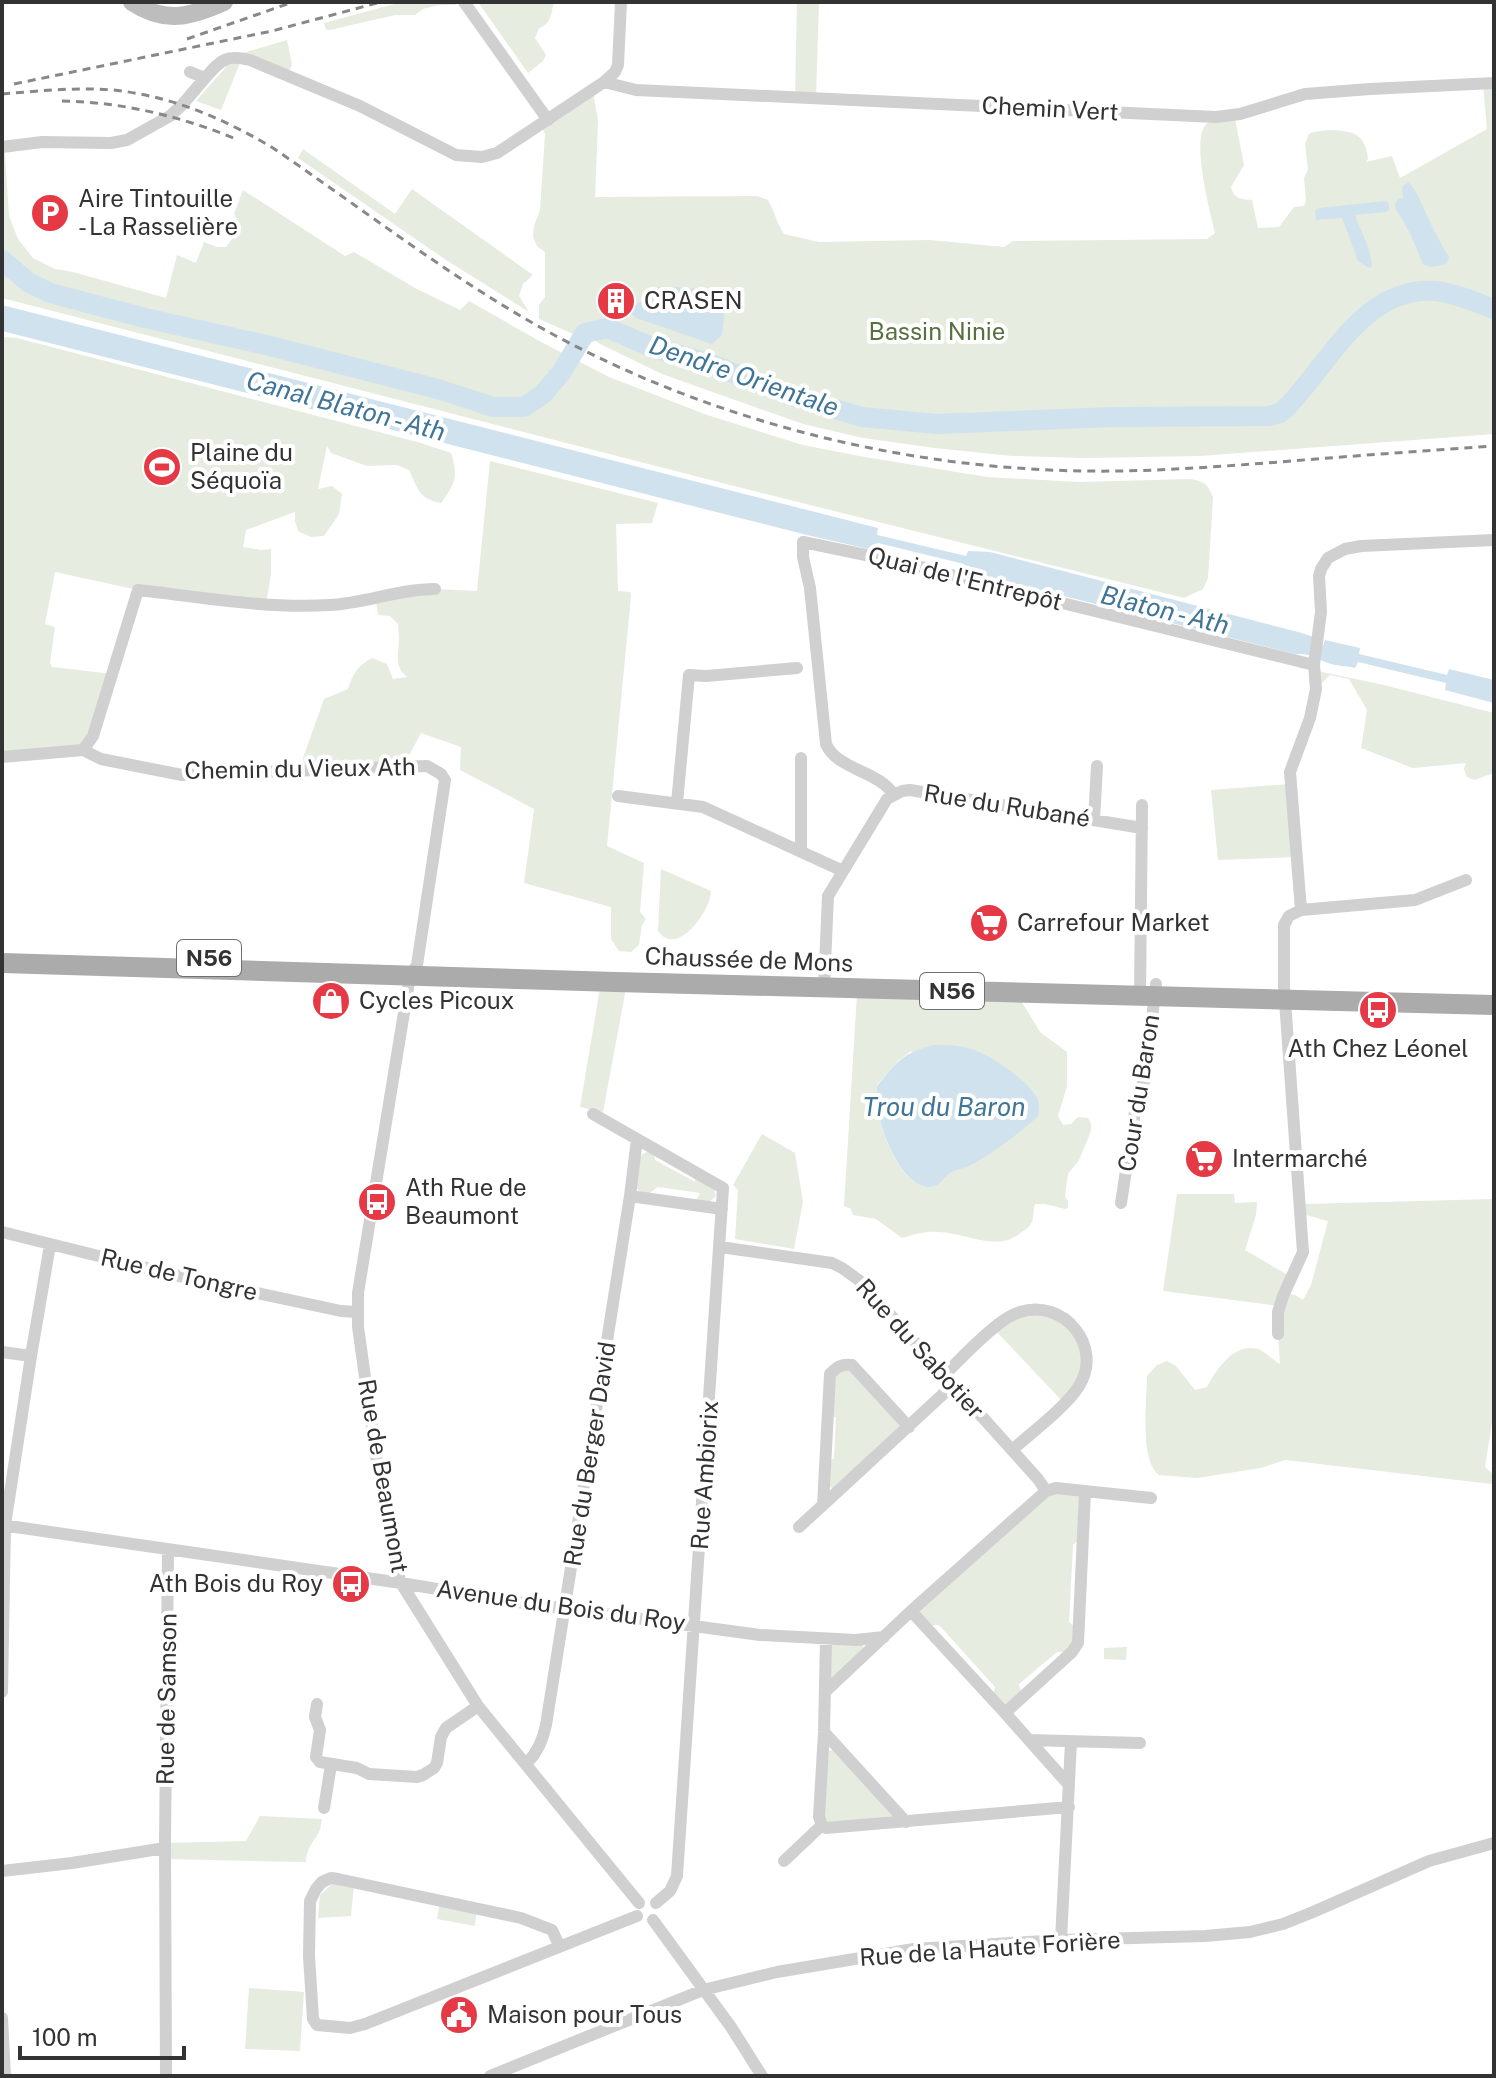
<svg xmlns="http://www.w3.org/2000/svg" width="1496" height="2078" font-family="'Public Sans',sans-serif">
<rect width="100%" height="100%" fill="#fff"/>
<path fill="#e6ecdf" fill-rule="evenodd" d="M402 2H454L456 5H439L423 9 415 15H395L330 30H326L324 23Z
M478 2H554C551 14 551 24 539 28L535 38 546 55 543 61 528 73Z
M797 2H819L816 98 795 97Z
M287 40 292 64 288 75 242 58 221 110 196 101 226 67V58Z
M1494 83V434L1200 456 1084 458 1012 456 935 448 863 438 803 424 662 374 600 344 585 333 573 334 539 319V305L545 297V252L537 246 533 237 534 226 540 210 545 134 540 125 593 93 598 120 595 197 757 196 768 200C775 211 776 223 784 234L819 242 930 240 1004 247 1013 241 1207 239 1215 233C1211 214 1188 132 1209 122 1215 119 1228 120 1235 119L1244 165 1231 187C1234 199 1240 199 1252 200L1258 228 1279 227 1294 207 1304 206 1306 200 1304 178 1308 170 1305 144 1309 134C1320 129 1346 129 1356 135 1365 140 1367 150 1368 159L1366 162 1392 156 1400 178 1487 129 1483 84Z
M3 146 5 154 9 216 18 239 33 258 55 269 73 272 166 298 177 255 196 263 204 242 217 247H226L241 227 234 214 243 190 345 256 354 252 415 288 460 310 469 301 543 343 609 377 707 415 803 445 859 456 987 477 1079 482 1190 479C1205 482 1207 483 1213 497L1208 578 1203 589 1184 598 742 488 2 298Z
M303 149 395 214 412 189 533 275 523 284 519 296 529 312 446 260 298 158Z
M2 337 17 338 421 443 451 453C459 477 455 483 441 503 419 499 418 489 409 470L397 465 367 466 331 453 327 446 318 489 332 486 342 494 339 514 324 536 311 537 298 531 295 521V512L246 530 243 547 261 550 271 549V574L266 605 138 590 55 572 45 624 55 627 50 663 52 667 113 674 89 743 2 757Z
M490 461 658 503 652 523 616 524 618 591 630 592 631 596 607 846 644 863 640 912 646 919 642 925 639 945 631 952 619 951 611 939V907L524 883 534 809 460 770 461 747 421 733 403 767 311 771 304 764 303 758 324 699 348 689C352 675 359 664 372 658L387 664 393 679 407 677C393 665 399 654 399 638 399 633 398 628 398 624L390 616 378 615 376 602 435 589 477 591Z
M1313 667 1322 672 1384 685 1494 713V773L1474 780 1467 777 1464 769 1466 763 1413 768 1361 748 1367 710 1349 679 1330 675 1316 689Z
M1290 784 1297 857 1218 860 1211 790Z
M661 869 711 891C710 895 710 900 708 904 701 921 675 955 658 931Z
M600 988H626L603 1112 580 1107Z
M857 994 1020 999 1040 1032 1067 1052V1086L1058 1116 1063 1125 1071 1124 1078 1117 1088 1118 1091 1124V1131L1079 1160 1068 1174 1065 1196 1068 1202V1208L1065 1209 1045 1204H1035C1033 1210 1034 1217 1032 1222 1029 1228 1023 1231 1018 1235 995 1251 965 1233 939 1232 926 1231 915 1234 902 1238L876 1219 853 1215 851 1209 844 1206ZM911 1051 971 1164C964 1167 954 1170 948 1174 940 1179 939 1188 928 1187 902 1186 881 1133 878 1111 877 1103 878 1094 877 1085L898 1061Z
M762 1134 795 1153 803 1202 794 1249 735 1239 738 1190 733 1185Z
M647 1152 654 1154 655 1160 695 1182V1177L714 1189 716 1196 708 1203 696 1201 700 1193 658 1187 648 1194C643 1193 640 1193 637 1188 634 1182 637 1160 642 1155 643 1153 645 1153 647 1152Z
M1177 1194H1234L1235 1203 1257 1202 1256 1215 1245 1250 1291 1277 1289 1294 1295 1295 1303 1300 1311 1285 1328 1221 1302 1214 1305 1204 1494 1199V1410L1485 1467 1493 1474 1492 1484 1285 1460 1261 1468 1197 1478 1159 1475C1139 1460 1147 1399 1147 1376L1157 1365 1167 1361 1176 1366 1195 1390 1207 1387C1216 1370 1234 1342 1258 1349 1265 1351 1274 1361 1280 1364L1277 1320 1279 1306 1163 1291Z
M1037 1309 1071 1323 1086 1368 1064 1403 994 1329Z
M843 1364 909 1427 880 1444 834 1489 830 1487 825 1464 834 1458 836 1418 828 1410 830 1374Z
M1046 1491 1085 1492 1083 1536 1073 1545 1069 1622 1079 1630 1072 1652H1057L1019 1684 1022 1698 1005 1713 992 1699 995 1687 939 1625 925 1626 911 1611Z
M835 1640H861L866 1654 834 1683 826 1680V1653Z
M1127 1647 1126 1660 1104 1659V1648Z
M839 1748 893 1813 892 1816 822 1825 829 1751Z
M260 1816 322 1819C321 1823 321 1828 319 1832 313 1843 306 1848 306 1862L165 1859V1843L246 1841Z
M332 1884 354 1885 351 1916 318 1918 320 1895Z
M440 1901 477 1909 475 1926 437 1919Z
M249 1988 304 1992 300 2051 245 2049Z"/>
<path fill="#cfe2ee" d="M1408 182C1419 193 1423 208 1430 222 1435 234 1442 245 1449 257L1447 263C1439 267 1430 268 1423 264L1411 235 1396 209 1395 204 1398 199 1403 198 1402 187Z
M1386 201 1389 204V210L1386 212 1355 215C1361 232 1371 248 1372 266L1369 268 1358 261 1342 218 1316 220 1315 211 1319 208Z
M659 287C678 288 718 284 723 308 725 317 723 327 722 335L712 344 636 318 630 312 636 305Z
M2 305 878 528 877 535 886 537 966 556 968 551 990 552 1298 632 1314 637V644L1323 646 1325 640 1360 648 1359 654 1447 675 1449 669 1494 680V703L1445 690 1446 683 1358 662 1355 668C1347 666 1336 666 1328 663 1313 657 1313 654 1295 654L964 571V564L878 543 873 550 807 535 2 331Z
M933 1045C946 1045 958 1045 971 1049 990 1055 1027 1079 1037 1098 1040 1103 1039 1110 1038 1116 1019 1134 995 1151 973 1164 966 1168 957 1169 950 1173 942 1178 941 1186 931 1187 903 1189 881 1133 878 1110 877 1102 877 1094 877 1086 898 1061 901 1054 933 1045Z"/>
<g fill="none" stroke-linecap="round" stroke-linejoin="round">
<path stroke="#cfe2ee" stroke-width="20" d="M2 260 28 282 50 293 145 318 266 345 438 389 493 407H524L543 394 561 373 585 333 607 328 654 348 711 364 797 398 862 417 937 424 1114 417 1269 416 1280 413 1287 407C1329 364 1363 287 1434 291 1452 292 1477 303 1494 309"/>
<path stroke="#d0d0d0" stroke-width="12" d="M464 2 548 120
M190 72 205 78C221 60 225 54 250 60L360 106 456 155 482 157 497 153 604 82 615 72 618 65 621 2
M604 82 636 90 1216 117 1240 114 1305 94 1370 89 1494 83
M2 147 42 142 111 143 127 140 170 116 182 105 205 78
M83 750 93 736 138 590C201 597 266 609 330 605 366 603 399 589 435 589
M2 757 83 750 101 759 182 775 427 766 441 774 445 780 417 965 410 976 358 1293V1327L381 1491 392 1555 401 1583 478 1706 639 1903
M801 758V850
M894 795C878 770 837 770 826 744L810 588 803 557V542L914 565 1001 588 1314 665
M618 796 703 807 843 871
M677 803 689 675 706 676 797 668
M1094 820 1097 766
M1301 910 1290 772 1310 718 1316 689 1314 665 1321 612 1319 576 1321 569 1328 558 1345 549 1361 546 1494 540
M824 987 828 896 887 799 902 791 910 790 1142 828
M1140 996 1142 805
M593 1114 723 1188 677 1876 670 1891 656 1903
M630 1196 722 1209
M1121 1203 1138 1092 1145 1080 1156 984
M2 1232 187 1278 341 1311 358 1312
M720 1247 832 1263 842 1268 860 1281 1038 1479 1046 1491
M1278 1334V1312L1283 1296 1303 1252 1284 987V925L1289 916 1301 910 1415 900 1466 880
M2 1352 31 1356
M944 1375C962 1358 998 1318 1020 1312 1063 1298 1104 1346 1079 1386 1068 1405 1030 1434 1012 1450
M909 1427 852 1365C841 1364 837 1367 830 1374L823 1505 953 1385
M2 1525 401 1583 503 1600 760 1635 856 1640 884 1637
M799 1527 823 1505
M911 1611 1005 1713
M826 1639 824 1732 819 1817 822 1825 826 1828 1069 1807
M2 1692 5 1525 31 1356 50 1245
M825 1692 911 1611 1046 1491 1056 1488 1151 1498
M317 1704 315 1717 320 1730 316 1757 320 1762 357 1768 369 1774 417 1777 423 1775 434 1768 437 1763 441 1737 446 1728 478 1706
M824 1732 906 1822
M1029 1740 1140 1743
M527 1763C538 1752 543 1740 546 1725L630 1196 637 1139
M1069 1785 1005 1713 1072 1652 1078 1643 1085 1492
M324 1808 331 1765
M784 1861 822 1825
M2 1871 72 1863 165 1848
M653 1920 731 2027 762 2076
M1061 1940 1071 1742
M559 1945 552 1930 521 1918 338 1879 331 1878 322 1882 316 1889 310 1901 309 1956 313 2019 317 2025 350 2028 365 2024 637 1916
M2 2018 5 2076
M166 2076 165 1843 168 1550
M490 2076 703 1990 777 1972 914 1949 1061 1940 1205 1936 1250 1932 1283 1924 1313 1912 1429 1861 1494 1843"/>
<path stroke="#bdbdbd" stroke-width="18" d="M132 2C165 24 190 17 224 2"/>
<path stroke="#ababab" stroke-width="20" d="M2 963 616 982 1494 1005"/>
<path stroke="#888" stroke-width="3" stroke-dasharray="8 6" stroke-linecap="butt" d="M187 39 293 2
M14 84 272 31 381 2
M2 94C39 91 76 87 113 90 171 96 223 118 273 148 367 212 456 282 556 336 717 422 901 468 1083 471 1149 472 1214 467 1279 462 1351 456 1422 451 1494 446
M62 101C122 102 180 116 236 139"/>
</g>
<defs>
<symbol id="parking-disc" viewBox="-11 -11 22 22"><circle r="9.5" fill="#e63946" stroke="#fff"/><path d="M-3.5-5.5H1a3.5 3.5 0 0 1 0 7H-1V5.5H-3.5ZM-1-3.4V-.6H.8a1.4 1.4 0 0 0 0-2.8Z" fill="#fff"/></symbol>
<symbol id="building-disc" viewBox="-11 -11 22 22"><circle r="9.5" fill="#e63946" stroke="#fff"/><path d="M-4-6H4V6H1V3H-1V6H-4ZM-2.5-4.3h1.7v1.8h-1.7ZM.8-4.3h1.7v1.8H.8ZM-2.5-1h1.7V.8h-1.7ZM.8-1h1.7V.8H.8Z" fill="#fff"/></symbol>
<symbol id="stadium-disc" viewBox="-11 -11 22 22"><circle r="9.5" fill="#e63946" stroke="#fff"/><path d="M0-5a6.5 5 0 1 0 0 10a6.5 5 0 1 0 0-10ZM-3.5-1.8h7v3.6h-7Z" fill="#fff"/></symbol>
<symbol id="supermarket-disc" viewBox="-11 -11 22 22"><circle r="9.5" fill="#e63946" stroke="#fff"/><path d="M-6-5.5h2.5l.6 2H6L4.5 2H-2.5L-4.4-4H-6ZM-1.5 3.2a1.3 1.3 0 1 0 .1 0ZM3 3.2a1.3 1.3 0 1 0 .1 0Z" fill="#fff"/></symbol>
<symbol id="shop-disc" viewBox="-11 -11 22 22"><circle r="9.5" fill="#e63946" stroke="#fff"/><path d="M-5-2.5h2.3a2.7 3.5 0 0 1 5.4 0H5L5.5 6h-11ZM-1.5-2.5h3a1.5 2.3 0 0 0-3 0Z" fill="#fff"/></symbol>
<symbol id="bus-disc" viewBox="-11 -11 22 22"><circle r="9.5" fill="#e63946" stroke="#fff"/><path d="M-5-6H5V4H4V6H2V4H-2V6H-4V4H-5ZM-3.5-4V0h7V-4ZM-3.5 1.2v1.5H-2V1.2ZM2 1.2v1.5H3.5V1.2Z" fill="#fff"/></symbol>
<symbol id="civic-disc" viewBox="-11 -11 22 22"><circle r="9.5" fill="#e63946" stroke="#fff"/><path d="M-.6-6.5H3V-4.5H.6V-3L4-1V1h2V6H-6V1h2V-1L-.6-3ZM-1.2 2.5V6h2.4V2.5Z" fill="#fff"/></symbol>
</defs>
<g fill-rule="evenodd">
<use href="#parking-disc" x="28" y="191" width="44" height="44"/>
<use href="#building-disc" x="594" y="279" width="44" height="44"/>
<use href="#stadium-disc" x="140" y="445" width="44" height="44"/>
<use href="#supermarket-disc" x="967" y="901" width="44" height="44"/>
<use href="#shop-disc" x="309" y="979" width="44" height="44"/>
<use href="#bus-disc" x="1356" y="988" width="44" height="44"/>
<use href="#supermarket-disc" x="1182" y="1137" width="44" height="44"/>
<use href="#bus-disc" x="355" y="1180" width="44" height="44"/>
<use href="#bus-disc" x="329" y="1562" width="44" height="44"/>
<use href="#civic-disc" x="437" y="1993" width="44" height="44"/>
</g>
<g text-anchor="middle" stroke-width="8" stroke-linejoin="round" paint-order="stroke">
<g fill="#fff" stroke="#707070" stroke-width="2">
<rect x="177" y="940" width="64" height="36" rx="6"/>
<rect x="920" y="973" width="64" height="36" rx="6"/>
</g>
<g font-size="22" font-weight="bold" fill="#333">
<text x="209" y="966">N56</text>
<text x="952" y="999">N56</text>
</g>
<g font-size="24" fill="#333" stroke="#fff">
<text transform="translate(1050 109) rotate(3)" y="8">Chemin Vert</text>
<text transform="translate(965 579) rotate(14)" y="8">Quai de l'Entrepôt</text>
<text transform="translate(300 769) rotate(-1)" y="8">Chemin du Vieux Ath</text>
<text transform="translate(1007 806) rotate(9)" y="8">Rue du Rubané</text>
<text transform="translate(749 960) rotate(2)" y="8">Chaussée de Mons</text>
<text transform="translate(1139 1093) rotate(-81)" y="8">Cour du Baron</text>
<text transform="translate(179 1275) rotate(13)" y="8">Rue de Tongre</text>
<text transform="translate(920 1349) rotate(48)" y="8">Rue du Sabotier</text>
<text transform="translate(590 1454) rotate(-81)" y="8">Rue du Berger David</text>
<text transform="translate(705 1475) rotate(-86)" y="8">Rue Ambiorix</text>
<text transform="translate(383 1476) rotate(80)" y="8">Rue de Beaumont</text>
<text transform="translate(561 1606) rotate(8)" y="8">Avenue du Bois du Roy</text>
<text transform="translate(167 1699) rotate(-89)" y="8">Rue de Samson</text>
<text transform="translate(990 1949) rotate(-4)" y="8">Rue de la Haute Forière</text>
</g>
<g font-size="24" fill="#333" stroke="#fff" text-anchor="start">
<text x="78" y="207">Aire Tintouille<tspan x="78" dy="28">- La Rasselière</tspan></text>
<text x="644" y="309">CRASEN</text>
<text x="190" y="461">Plaine du<tspan x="190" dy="28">Séquoïa</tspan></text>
<text x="1017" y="931">Carrefour Market</text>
<text x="359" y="1009">Cycles Picoux</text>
<text x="1378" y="1057" text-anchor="middle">Ath Chez Léonel</text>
<text x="1232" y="1167">Intermarché</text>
<text x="405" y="1196">Ath Rue de<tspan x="405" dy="28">Beaumont</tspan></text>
<text x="323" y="1592" text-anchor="end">Ath Bois du Roy</text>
<text x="487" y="2023">Maison pour Tous</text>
</g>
<g font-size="24" fill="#56703f" stroke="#fff">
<text x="937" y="340">Bassin Ninie</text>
</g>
<g font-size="26" font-style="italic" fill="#3f7597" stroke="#fff">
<text transform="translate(744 376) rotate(19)" y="9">Dendre Orientale</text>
<text transform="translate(346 406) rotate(15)" y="9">Canal Blaton - Ath</text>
<text transform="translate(1165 610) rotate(14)" y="9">Blaton - Ath</text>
<text x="944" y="1116">Trou du Baron</text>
</g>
</g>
<rect width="1496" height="2078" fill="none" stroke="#333333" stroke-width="8"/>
<path d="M20 2046v12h164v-12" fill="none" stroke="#333333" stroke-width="4"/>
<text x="32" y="2046" font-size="24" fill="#333333" stroke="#ffffff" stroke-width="6" paint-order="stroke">100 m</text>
</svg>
